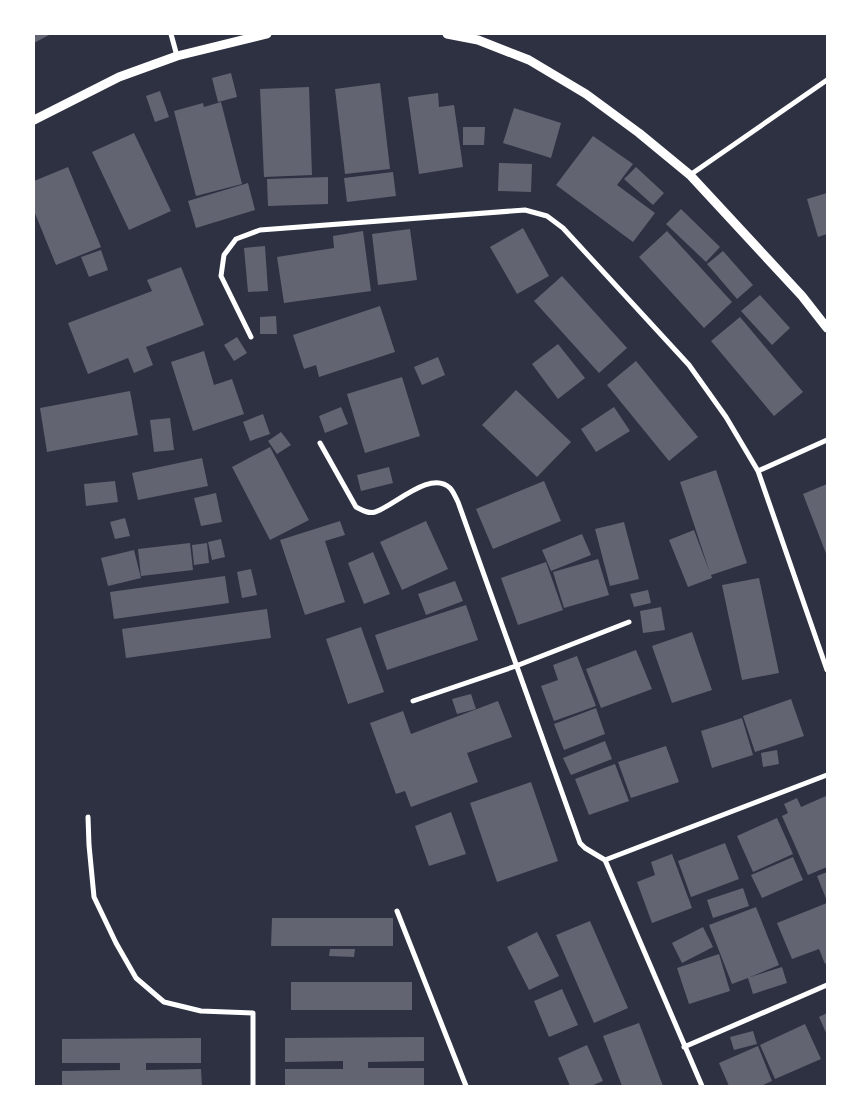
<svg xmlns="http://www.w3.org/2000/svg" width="861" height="1120" font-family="'Work Sans',sans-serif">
<rect width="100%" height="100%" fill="#2d3142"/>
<path fill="#626471" d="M34 34H51L34 43Z
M231 73 237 97 218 102 212 78Z
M380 83 390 169 345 174 335 89Z
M309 87 312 175 264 177 260 89Z
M160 91 169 117 155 122 146 96Z
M438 93 439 107 454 105 463 167 419 174 408 97Z
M221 102 242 184 196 196 174 111 203 103 204 107Z
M514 108 561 123 551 158 503 143Z
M463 127H485L484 145H463Z
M134 133 171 211 129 230 92 152Z
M593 136 633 164 617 185 655 213 633 242 556 185Z
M499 163 532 164 531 192 498 191Z
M68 167 101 247 56 265 34 211V181Z
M636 167 664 193 653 205 624 179Z
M393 172 396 196 347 202 344 178Z
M328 177V204L268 206 267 179Z
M248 183 255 210 196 228 188 201Z
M827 193V234L818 237 807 199Z
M681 209 720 247 706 262 666 224Z
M523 228 549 276 517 294 490 247Z
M410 229 417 280 378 285 372 234Z
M363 231 371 291 284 303 277 257 334 248 333 236Z
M667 231 732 302 704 328 639 257Z
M265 246 268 291 248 292 244 248Z
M101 250 108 270 89 277 81 257Z
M723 251 753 285 737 299 707 264Z
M181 267 204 325 146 347 153 365 134 373 128 358 88 374 68 323 152 291 147 280Z
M562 276 627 348 599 373 534 301Z
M760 295 790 328 772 345 741 311Z
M380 306 395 352 319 377 316 365 304 369 293 335Z
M276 316 277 334H260V317Z
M740 317 803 392 774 416 711 341Z
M237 337 247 353 234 361 224 345Z
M558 344 585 378 558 399 532 364Z
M204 351 214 385 232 379 244 414 193 431 171 362Z
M438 357 445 375 422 385 414 367Z
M636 361 698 437 669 461 607 385Z
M402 377 420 436 365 453 347 394Z
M516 390 571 442 537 477 482 425Z
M130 391 138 435 47 452 40 408Z
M341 407 348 424 325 433 319 416Z
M614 407 630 431 596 452 581 429Z
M263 414 270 434 250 441 243 422Z
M170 418 174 450 154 452 150 420Z
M281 432 291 445 277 454 268 441Z
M270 447 309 520 270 540 232 467Z
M202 458 208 486 138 500 132 473Z
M389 467 393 483 361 491 357 475Z
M716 470 747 563 711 575 712 578 688 587 669 540 694 530 710 573 680 482Z
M115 481 118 502 86 506 84 484Z
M544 481 561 521 493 549 476 509Z
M827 484V556L803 494Z
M216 493 222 522 201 526 194 498Z
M125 518 130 536 115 539 110 522Z
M340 521 345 535 325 541 345 602 305 615 280 540Z
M426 521 448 569 402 590 380 542Z
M624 522 639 579 610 586 595 529Z
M582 534 591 555 551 571 542 550Z
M221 539 225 557 212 560 208 542Z
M190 543 193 570 141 576 138 549Z
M207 543 209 563 194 565 192 545Z
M134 550 141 578 108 586 101 558Z
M373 552 390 594 364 604 348 563Z
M598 559 609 595 564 608 553 572Z
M546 562 563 610 518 625 501 578Z
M251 569 257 595 242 598 237 572Z
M225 576 229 603 114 619 110 592Z
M759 578 779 673 742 680 722 585Z
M455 581 463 601 426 615 418 594Z
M648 590 651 603 634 607 630 594Z
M466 605 478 640 387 670 375 635Z
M661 607 665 630 643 633 640 611Z
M267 609 271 638 126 658 122 629Z
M361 627 384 692 348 704 326 639Z
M692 632 712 690 672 703 652 646Z
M636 650 652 689 601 708 586 669Z
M577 656 596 706 554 721 541 686 558 680 553 665Z
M471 694 476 709 457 714 452 699Z
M791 699 804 736 755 752 743 716Z
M498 701 512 737 467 753 478 782 411 807 405 791 396 794 370 723 403 711 411 734Z
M596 708 605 734 564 750 554 724Z
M742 718 753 755 712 768 701 731Z
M605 741 612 759 571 775 563 758Z
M666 746 679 782 631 798 618 762Z
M777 750 779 764 763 767 761 753Z
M615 764 629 801 589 815 575 779Z
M531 782 558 861 497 882 470 803Z
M826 796 827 867 808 875 782 816 788 813 784 804 797 798 801 807Z
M451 812 466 854 429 866 415 826Z
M777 818 793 854 753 872 737 836Z
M725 843 739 879 691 897 678 861Z
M672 854 692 908 652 923 637 882 655 875 651 862Z
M793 857 803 880 762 898 751 875Z
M827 872V901L817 876Z
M743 888 749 906 713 918 707 900Z
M827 903V963L825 964 819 949 792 959 777 923Z
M756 907 779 965 750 977 782 967 787 983 753 994 748 978 732 984 709 925Z
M272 918H393V946H271Z
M590 921 628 1008 594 1023 556 935Z
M703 927 713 947 682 963 672 943Z
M537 932 559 976 529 990 507 947Z
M330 949H355L354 957 329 956Z
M719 954 730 991 689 1004 677 968Z
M291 982H412V1010H291Z
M562 989 578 1025 549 1037 534 1001Z
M827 1013V1035L819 1017Z
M639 1023 663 1086H622L603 1036Z
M805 1024 821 1059 775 1079 760 1045Z
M753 1031 757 1044 734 1050 730 1037Z
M424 1037V1061L368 1062V1068H424V1086H285V1069H343V1061L285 1062V1038Z
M201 1038V1063H146V1070L201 1069 202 1086H62V1071L120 1070V1063H62V1039Z
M587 1045 603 1081 591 1086H570L558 1058Z
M758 1046 772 1081 761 1086H729L719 1063Z"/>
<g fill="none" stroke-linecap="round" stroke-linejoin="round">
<path stroke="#fff" stroke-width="5" d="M171 34 177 56
M690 175 827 80
M251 337 221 276 224 255 236 239 260 230 525 210 547 216 563 228 689 365 726 417 758 471 827 670
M320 443 356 507C362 510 368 514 375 512 394 506 431 469 450 488 453 491 456 498 458 502L580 843 585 848 605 860 702 1086
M758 471 827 440
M413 701 516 666 629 622
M88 817 89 845 94 897 116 943 136 978 164 1002 201 1011 253 1013V1086
M605 860 827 775
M397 911 466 1086
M684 1047 827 985"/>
<path stroke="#fff" stroke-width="9" d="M447 34 478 40 529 60 586 94 639 133 690 175 802 296 827 328
M34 120 119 77 177 56 267 34"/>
</g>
<rect width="861" height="1120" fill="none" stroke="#ffffff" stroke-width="70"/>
</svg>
